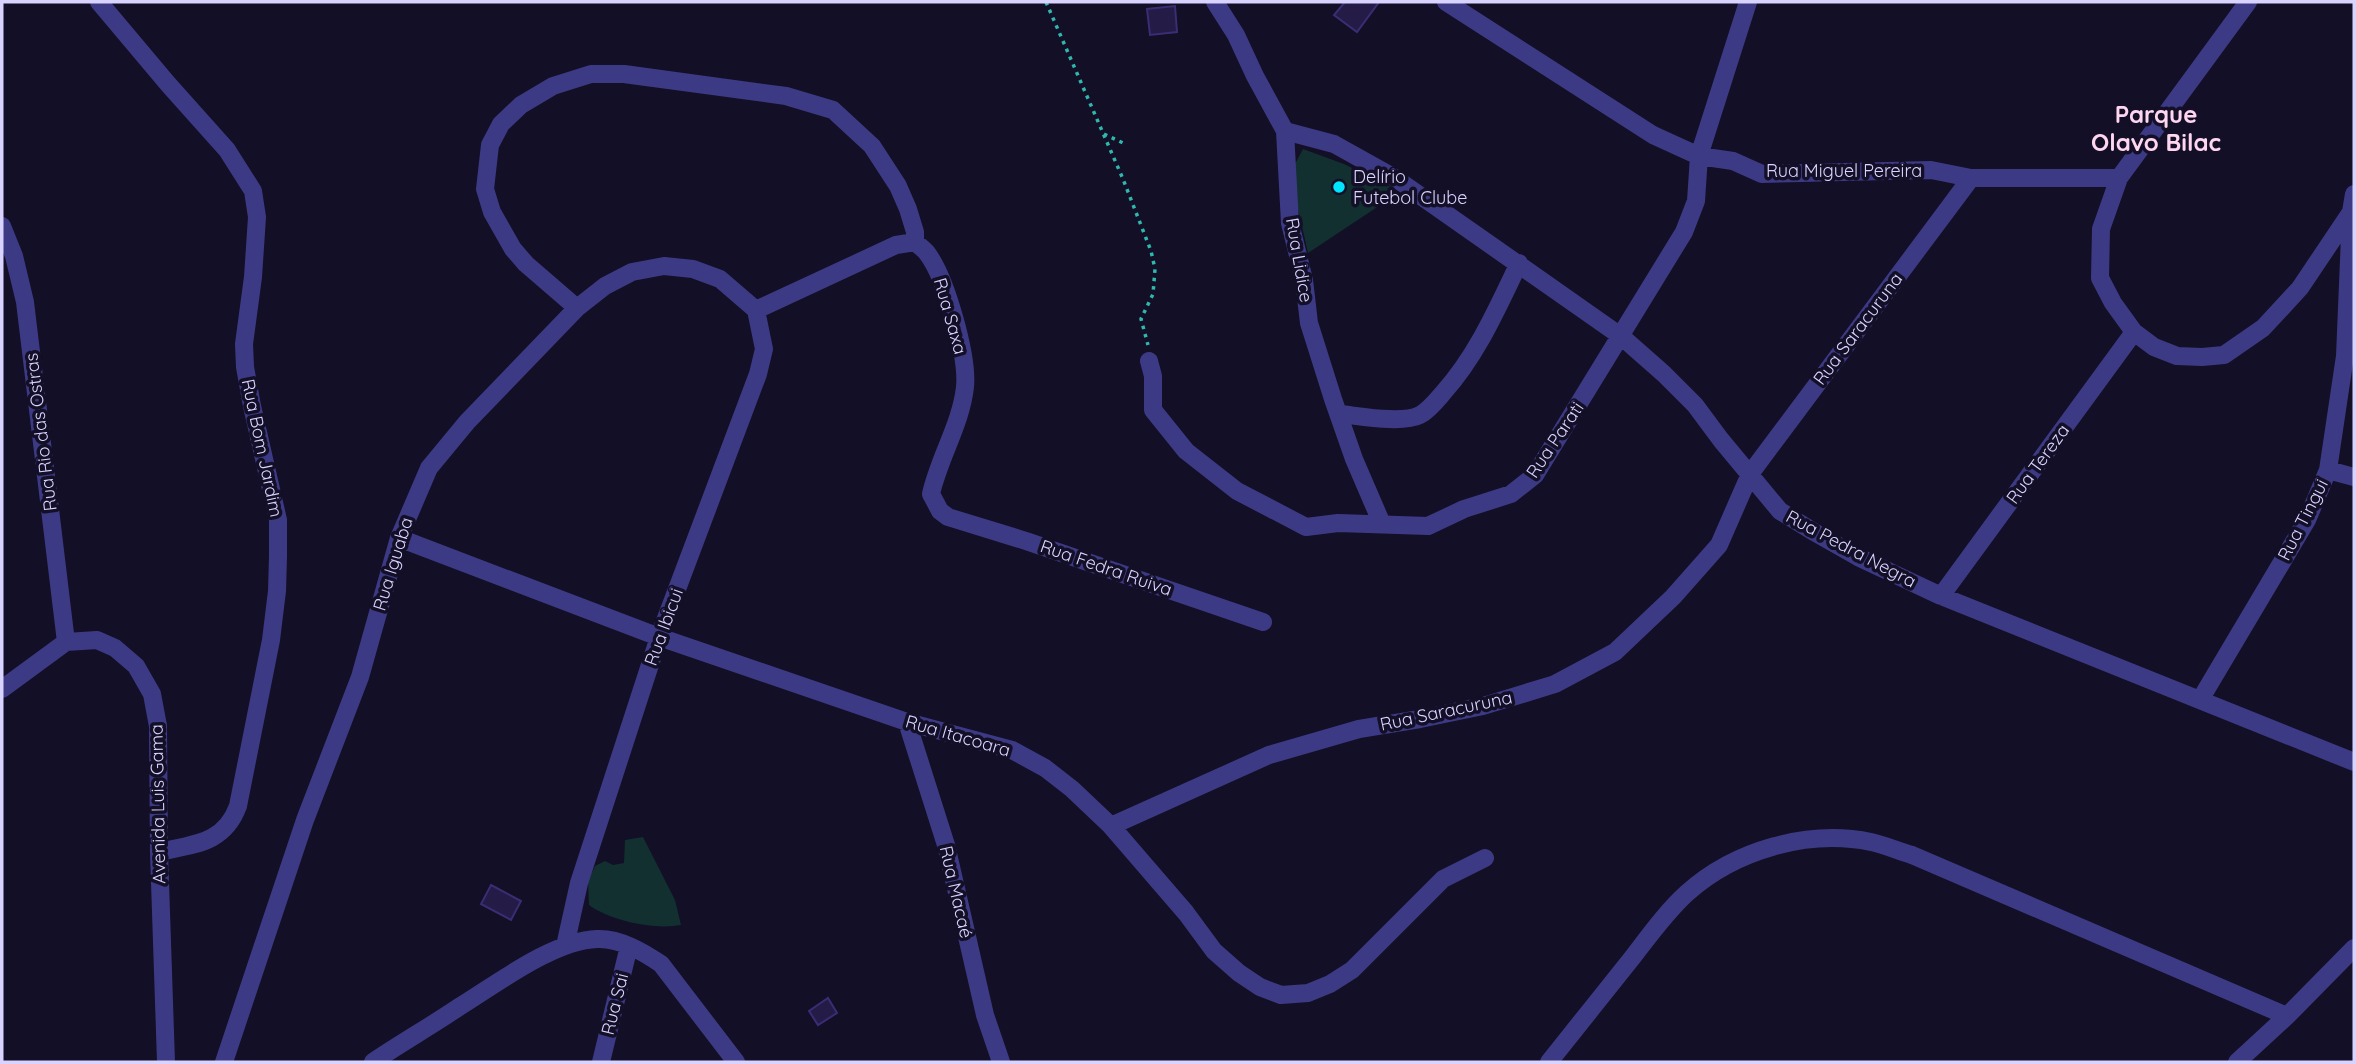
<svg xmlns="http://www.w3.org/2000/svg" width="2356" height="1064" font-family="Quicksand,sans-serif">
<rect width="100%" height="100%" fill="#130f26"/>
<path fill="#12302f" d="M1303 149 1344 164 1391 187V198L1308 253 1296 200 1295 164Z
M643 837 675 900 681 925C654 930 611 921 589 905L588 881 595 866 605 861 613 865 624 863 625 840Z"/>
<path fill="#241b47" stroke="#3b2d73" stroke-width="2" d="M1345 2H1379L1357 32 1334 15Z
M1175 6 1177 32 1150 35 1147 9Z
M491 885 521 901 511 920 481 904Z
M828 998 837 1013 818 1025 809 1011Z"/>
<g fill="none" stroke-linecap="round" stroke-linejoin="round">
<path stroke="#2fb8b0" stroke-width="3.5" stroke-dasharray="3.5 5" stroke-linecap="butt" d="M1046 2 1123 179 1151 251 1155 269 1153 294 1141 319 1148 345
M1104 134 1123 143"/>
<path stroke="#3d3a85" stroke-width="18" d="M99 2 168 84 227 150 253 191 257 217 253 277 244 344 245 367 252 406 278 520V556L277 591 271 640 238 806C224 844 194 844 159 852
M1215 2 1236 35 1255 76 1285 131 1290 223 1304 280 1309 323 1333 399 1354 459 1382 524
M1446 2 1653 135 1699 156 1733 161 1762 174 1931 170 1971 178H2119
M2248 2 2119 178 2101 229 2100 278 2113 303 2134 332 2154 347 2177 356 2202 357 2224 355 2263 328 2300 288 2351 212
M1285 131 1334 144 1395 178 1622 337 1664 374 1695 405 1721 440 1780 511 1814 532 1858 557 1941 596 2354 762
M2 226 14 256 25 302 66 642
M577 308 526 264 513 249 492 212 485 189 490 145 501 124 521 105 553 86 591 74H624L786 96 833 110 872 146 898 186 908 209 915 232V242
M756 310 896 245 915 242C919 246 924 249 927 253 946 278 968 356 965 387 961 424 939 458 931 494L940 511 948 517 1026 541 1263 622
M1149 361 1153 376V410L1186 451 1237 491 1306 527 1338 523 1428 526 1464 509 1511 494 1535 475 1684 232 1696 201 1699 156 1748 2
M1340 414C1360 416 1402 424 1420 415 1429 410 1437 400 1443 393 1477 355 1497 309 1519 263
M2328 470 2354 477
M399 538 659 637 907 722 1012 750 1045 768 1072 789 1111 826 1186 913 1214 951 1239 973 1260 987 1281 995 1308 993 1330 984 1352 970 1443 879 1485 858
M1941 596 2134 332
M2 689 66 642 97 640 115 648 136 666 152 694 158 726 159 852 166 1062
M2200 700 2307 520 2328 470 2345 356 2351 212 2354 194
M907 722 946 845 985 1015 1001 1062
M1111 826 1269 755 1359 729 1420 719 1483 706 1555 684 1615 652 1673 597 1719 545 1750 474 1971 178
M565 946 579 883 659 637 758 374 764 349 756 310
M224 1062 305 820 360 677 399 538 429 468 467 422 577 308 605 286 632 272 664 266 693 269 720 279 756 310
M373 1062C401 1043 431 1026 459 1007 495 985 554 940 597 939 620 938 643 952 661 964L736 1062
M601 1062 629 946
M1549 1062C1577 1027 1604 993 1632 958 1649 936 1666 912 1687 893 1735 850 1808 829 1871 842 1885 845 1898 851 1912 855L2287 1016
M2237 1062 2287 1016 2354 948"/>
</g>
<circle fill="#00e5ff" stroke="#130f26" stroke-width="2.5" cx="1339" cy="187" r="7"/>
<g text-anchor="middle" stroke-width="7" stroke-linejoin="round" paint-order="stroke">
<g font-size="18" fill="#d9d4ff" stroke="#130f26">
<text x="1844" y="177">Rua Miguel Pereira</text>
<text transform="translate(1299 260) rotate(80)" y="6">Rua Lidice</text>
<text transform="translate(950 316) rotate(74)" y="6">Rua Saxa</text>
<text transform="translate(1858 329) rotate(-53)" y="6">Rua Saracuruna</text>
<text transform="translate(41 432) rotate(-97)" y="6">Rua Rio das Ostras</text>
<text transform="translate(1555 440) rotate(-56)" y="6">Rua Parati</text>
<text transform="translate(262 448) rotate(78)" y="6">Rua Bom Jardim</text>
<text transform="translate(2038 464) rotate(-54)" y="6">Rua Tereza</text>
<text transform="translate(2303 520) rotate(-63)" y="6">Rua Tingui</text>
<text transform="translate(1851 549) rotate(28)" y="6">Rua Pedra Negra</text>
<text transform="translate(393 564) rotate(-73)" y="6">Rua Iguaba</text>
<text transform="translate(1106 568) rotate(19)" y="6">Rua Fedra Ruiva</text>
<text transform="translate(664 627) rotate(-70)" y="6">Rua Ibicui</text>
<text transform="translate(1446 711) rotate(-12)" y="6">Rua Saracuruna</text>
<text transform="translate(958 736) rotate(16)" y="6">Rua Itacoara</text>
<text transform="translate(158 804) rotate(-91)" y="6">Avenida Luis Gama</text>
<text transform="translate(956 892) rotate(77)" y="6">Rua Macaé</text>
<text transform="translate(615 1004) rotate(-76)" y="6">Rua Sai</text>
</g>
<g font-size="18" fill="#d9d4ff" stroke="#130f26" text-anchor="start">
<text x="1353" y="183">Delírio<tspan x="1353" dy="21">Futebol Clube</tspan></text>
</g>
<g font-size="24" font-weight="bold" fill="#ffd6f0" stroke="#130f26">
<text x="2156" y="123">Parque<tspan x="2156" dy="28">Olavo Bilac</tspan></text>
</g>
</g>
<rect width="2356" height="1064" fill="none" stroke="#d9d4ff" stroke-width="7"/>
</svg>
